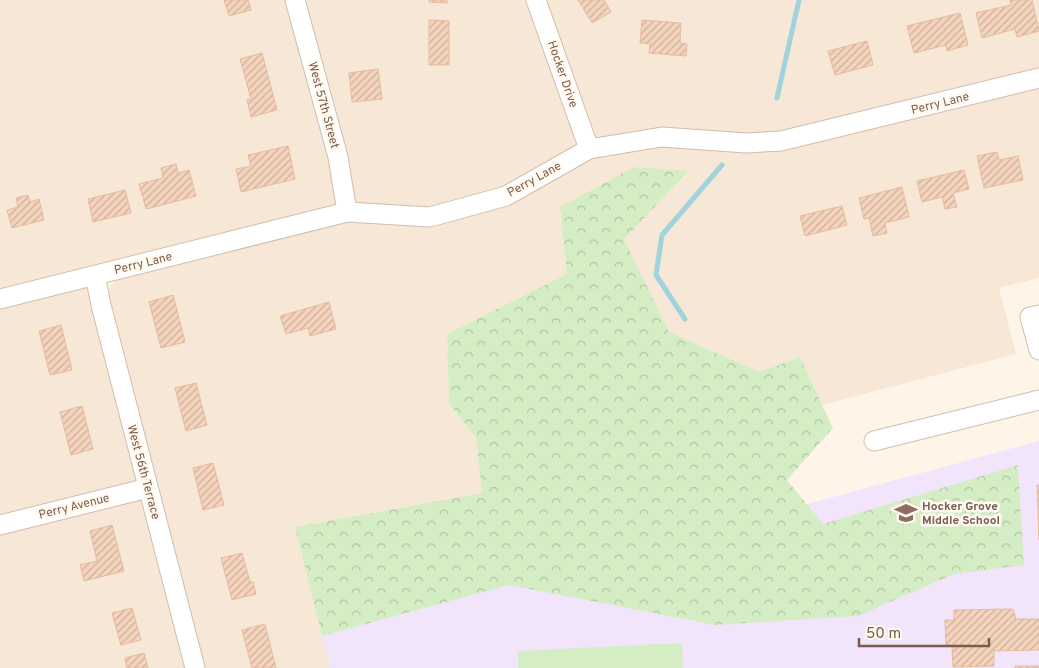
<svg xmlns="http://www.w3.org/2000/svg" width="1039" height="668" font-family="Overpass,sans-serif">
<defs>
<pattern id="forest-crowns" width="20" height="18" patternUnits="userSpaceOnUse" patternTransform="scale(1.25)"><rect width="20" height="18" fill="#d5edc5"/><path d="M2 6a3 3 0 1 1 6 0M12 15a3 3 0 1 1 6 0" fill="none" stroke="#b2c3a2"/></pattern>
<pattern id="building-hatch" width="6" height="6" patternUnits="userSpaceOnUse" patternTransform="scale(1.25)"><rect width="6" height="6" fill="#f5d4bd"/><path d="M-1 1l2-2M0 6l6-6M5 7l2-2" fill="none" stroke="#cbaf9c"/></pattern>
</defs>
<rect width="100%" height="100%" fill="#fef5e8"/>
<path fill="#f6e7d6" d="M0 0H1039V278L999 288 1016 354 822 405 800 357 760 372 669 332 623 239 689 172 634 167 560 207 567 274 447 334 449 404 476 437 482 493 295 527 330 668H205L109 295 110 285 125 277 229 252 224 232 0 288Z
M80 287 86 288 90 293 186 668H0V307Z"/>
<path fill="#f2e4fb" d="M1039 441V668H330L322 636Z"/>
<path fill="url(#forest-crowns)" d="M634 167 689 171 624 239 669 332 760 372 800 357 833 428 787 480 823 524 1018 465 1024 565 954 574 858 616 715 625 509 585 322 636 295 527 482 493 476 437 449 404 447 334 567 274 560 207Z"/>
<path fill="#d5edc5" d="M682 643 683 668H518V651Z"/>
<g fill="none" stroke-linecap="round" stroke-linejoin="round">
<path stroke="#a0d3dc" stroke-width="5" d="M777 98 799 0
M685 319 656 275 662 235 722 165"/>
</g>
<path fill="url(#building-hatch)" stroke="#e9ba9d" d="M224 0H248L251 10 229 16Z
M429 0H447V3L429 2Z
M578 0H604L611 12 592 23Z
M1010 0H1032L1039 31 1017 37 1015 29 982 38 976 13 1011 5Z
M960 13 968 45 947 51 946 45 914 53 907 26Z
M429 20 449 21V65H429Z
M642 20 681 23 680 43 687 44 686 56 649 53 650 44 640 43Z
M867 41 873 65 835 75 828 51Z
M262 53 277 110 251 117 247 100 251 99 240 59Z
M378 69 382 99 352 102 349 73Z
M288 146 295 179 241 192 236 169 251 166 248 155Z
M997 152 999 160 1018 156 1023 180 984 188 977 156Z
M176 164 178 173 189 170 196 196 146 209 139 184 163 178 161 168Z
M964 170 969 189 953 193 957 207 945 209 942 197 922 202 917 181Z
M902 187 909 217 885 223 887 233 873 236 869 218 864 219 859 198Z
M125 190 131 213 93 222 88 199Z
M28 195 30 202 39 199 44 220 12 228 7 210 18 207 16 198Z
M842 206 847 225 805 236 800 216Z
M173 295 185 342 161 348 149 302Z
M329 302 336 329 310 336 308 328 286 334 280 316Z
M61 325 72 370 50 375 39 331Z
M196 383 207 425 186 431 175 388Z
M82 406 93 449 71 455 60 412Z
M213 463 224 505 203 510 193 468Z
M1037 485H1039V540Z
M112 525 124 571 84 581 80 565 97 561 90 531Z
M242 553 250 582H253L256 594 232 600 221 558Z
M132 608 141 640 121 645 112 613Z
M1013 609 1016 619H1039V650L994 651V666L953 667 952 645H946L945 620H954V610Z
M265 624 276 668H252L242 630Z
M144 653 148 668H127L125 658Z
M1015 666H1039V668H1015Z"/>
<g fill="none" stroke-linecap="round" stroke-linejoin="round">
<defs>
<path id="street" d="M295 0 338 157 347 212
M536 0 589 149
M95 275 101 305 195 668
M0 299 347 212 430 217 506 196 589 149 662 137 746 143 781 141 1039 78
M1039 315 1030 317 1039 350
M874 441 1039 400
M0 525 148 488"/>
</defs>
<use href="#street" stroke="#d2bdac" stroke-width="21"/>
<use href="#street" stroke="#fff" stroke-width="19"/>
</g>
<defs>
<symbol id="school-bare" viewBox="-9 -9 18 18"><path d="M0-5L7-2L0 1L-7-2ZM-4 1L0 2.5L4 1V4Q0 6-4 4Z" fill="#8d6e63" stroke="#fff9f0" stroke-width="2.5" paint-order="stroke"/></symbol>
</defs>
<g fill-rule="evenodd">
<use href="#school-bare" x="890" y="497" width="32" height="32"/>
</g>
<g text-anchor="middle" stroke-width="5" stroke-linejoin="round" paint-order="stroke">
<g font-size="12" fill="#7b5b49" stroke="#fff9f0">
<text transform="translate(563 74) rotate(71)" y="4">Hocker Drive</text>
<text transform="translate(940 103) rotate(-14)" y="4">Perry Lane</text>
<text transform="translate(324 105) rotate(75)" y="4">West 57th Street</text>
<text transform="translate(534 179) rotate(-29)" y="4">Perry Lane</text>
<text transform="translate(143 263) rotate(-14)" y="4">Perry Lane</text>
<text transform="translate(144 472) rotate(75)" y="4">West 56th Terrace</text>
<text transform="translate(74 506) rotate(-14)" y="4">Perry Avenue</text>
</g>
<g font-size="12" font-weight="bold" fill="#785e54" stroke="#fff9f0" text-anchor="start">
<text x="922" y="510">Hocker Grove<tspan x="922" dy="14">Middle School</tspan></text>
</g>
</g>
<path d="M859 638v8h130v-8" fill="none" stroke="#7b5b49" stroke-width="2.5"/>
<text x="866" y="638" font-size="15" fill="#7b5b49" stroke="#fff9f0" stroke-width="4" paint-order="stroke">50 m</text>
</svg>
